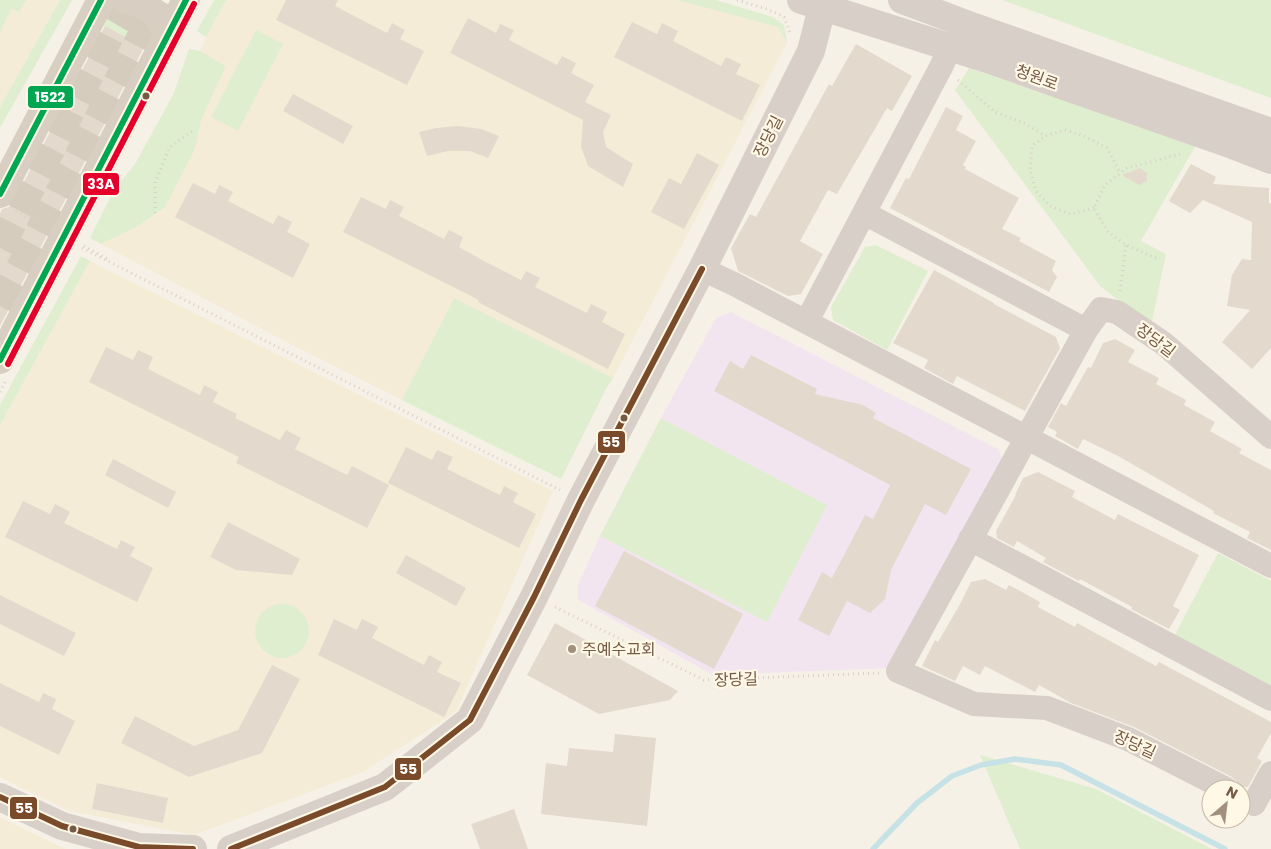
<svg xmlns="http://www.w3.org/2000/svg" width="1271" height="849" font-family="Poppins,'Noto Sans KR',sans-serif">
<rect width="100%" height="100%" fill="#f6f1e6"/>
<path fill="#f5ecd8" d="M0 0H60L0 107Z
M226 0H677L778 27 787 43 613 378 454 298 402 400 292 345 101 244 183 90 206 37Z
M90 261 553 491 456 712 363 772 194 835 69 811 0 777V425Z
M0 817 24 829 66 849H0Z"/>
<path fill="#f3e5f0" d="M731 312 998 449 1004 463 893 668 713 675 578 600 577 587 600 536 661 418 716 318Z"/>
<path fill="#dfeecf" d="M0 0H26L19 12 12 8 0 32Z
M60 0H72L0 128V107Z
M214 0H226L206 37 197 31Z
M677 0H716L773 17 784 25 787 43 778 27Z
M1002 0H1271V98Z
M123 6 141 9 157 35 150 50 101 24 109 12Z
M256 30 283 44 238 131 211 117Z
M189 49 200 51 226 66 201 120 195 149 165 207 138 226 101 244 90 238 114 190 135 164 173 95Z
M969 68 1196 145 1141 241 1166 254 1151 326 1100 286 955 90Z
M876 245 928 271 887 350 833 320 831 307 865 247Z
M81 256 90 261 0 425V405Z
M454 298 613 378 606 389 561 479 402 400Z
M661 418 827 505 767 622 600 536Z
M1218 553 1271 581V694L1171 642Z
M255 631a27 27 0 1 1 54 0a27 27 0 1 1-54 0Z
M980 755 1096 789 1212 849H1020Z"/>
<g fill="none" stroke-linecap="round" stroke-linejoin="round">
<path stroke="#c7e2e7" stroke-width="5.5" d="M873 849 917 803 952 776 981 765 1015 759 1061 765 1225 849"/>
</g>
<path fill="#e3d9cd" d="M286 0H338L335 6 387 33 392 23 405 30 400 39 424 51 407 85 276 20Z
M468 18 496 33 500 24 514 30 509 40 557 65 562 56 576 63 571 73 594 85 585 102 611 115 603 132 606 147 633 164 623 187 588 166 581 147 583 120 450 53Z
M632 22 657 34 662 23 678 31 673 41 721 66 726 57 741 64 736 74 760 85 742 121 614 57Z
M105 26 144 47 0 326V214L2 209 9 207 14 201Z
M856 44 912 76 892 111 887 108 837 194 828 190 800 241 823 254 801 294 788 296 738 271 731 248 750 214 756 217 829 84 832 86Z
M293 94 353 126 343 144 283 111Z
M946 107 963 116 956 130 976 141 963 165 966 167 965 169 1019 198 1002 229 1021 238 1019 241 1056 261 1052 270 1057 277 1049 292 890 208 906 178 909 179Z
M458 126 481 129 499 136 488 158 470 151H448L427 156 419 132 436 128Z
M697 153 719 165 684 229 651 212 669 178 681 184Z
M1191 164 1216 177 1213 184 1269 188V203H1271V348L1252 369 1222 342 1250 310 1227 306 1232 275 1242 259 1251 260 1252 222 1203 200 1190 213 1169 201Z
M1140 168 1147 173V181L1139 185 1122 175Z
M193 183 215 194 219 185 233 192 228 201 273 224 278 215 292 222 287 232 310 244 293 278 175 217Z
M361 197 386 209 390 200 404 207 399 216 444 239 449 230 463 237 459 247 482 260 521 280 526 271 540 278 535 287 587 313 591 304 607 312 602 322 625 334 608 369 478 302 479 300 343 232Z
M934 270 994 303V304L1056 337 1060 348 1025 411 957 376 953 384 924 368 928 360 893 343Z
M1115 339 1135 350 1128 362 1159 378 1156 384 1186 400 1184 405 1215 422 1210 431 1242 449 1239 453 1271 470V550L1247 538 1250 532 1213 513 1214 511 1118 456 1083 439 1078 449 1055 436 1057 432 1048 427 1061 403 1066 406 1088 367 1091 368 1103 343Z
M106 347 133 360 138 350 153 357 148 369 200 395 204 385 218 392 213 402 237 414 235 418 280 440 286 430 301 438 295 449 347 475 352 466 389 485 367 528 236 463 239 457 89 382Z
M751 355 817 389 815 394 863 405 876 413 873 418 971 469 946 515 925 504 891 570 885 599 870 613 847 601 829 636 798 620 822 572 832 578 865 515 873 519 890 485 714 391 730 361 743 369Z
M406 447 432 460 437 450 453 457 447 469 500 495 504 486 518 493 513 502 536 514 519 548 388 483Z
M113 459 176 492 168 508 105 475Z
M1038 472 1075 491 1072 497 1115 520 1118 514 1199 555 1173 606 1180 610 1169 629 1131 609 1132 607 1080 579 1079 581 1043 562 1046 558 1017 541 1014 547 997 538 996 531 1016 495H1015L1023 478Z
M23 501 50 514 55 504 70 512 64 523 117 549 121 540 135 547 130 556 153 568 137 602 5 537Z
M228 522 300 559 292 575 236 570 210 557Z
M624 551 743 614 714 669 595 606Z
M406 555 466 588 456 606 396 573Z
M985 579 1006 590 1009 585 1040 602 1038 607 1075 627 1077 623 1156 666 1159 662 1271 722V733L1257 758 1262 761 1248 787H1242L1232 777 1134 727 1071 703 1039 685 1035 692 985 666 980 675 963 666 955 681 922 666 935 640 938 642 959 606 971 582Z
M0 595 76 633 64 656 0 624Z
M334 619 357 630 362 619 378 627 372 638 424 665 429 655 442 662 437 672 461 683 444 717 318 655Z
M555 623 678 691 670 700 599 714 527 675Z
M272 665 300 679 262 753 189 777 121 743 135 716 194 746 238 730Z
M0 683 39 702 43 693 56 699 52 709 75 721 59 755 0 726Z
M615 734 656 738 647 826 541 814 546 763 567 766 569 748 613 752Z
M97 783 168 798 163 823 92 809Z
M514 809 528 849H480L471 824Z"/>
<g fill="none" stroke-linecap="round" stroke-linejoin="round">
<path stroke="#d6ccbe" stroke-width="28" stroke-dasharray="28 14" stroke-linecap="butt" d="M0 248 110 36 131 0
M0 306 160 0"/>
<path stroke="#d8d0c8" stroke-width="3" stroke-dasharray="1 4" stroke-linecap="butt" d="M737 0 767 9 784 17 791 35
M958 80 995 112 1024 123 1045 136
M1094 208 1070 214 1050 206 1036 191 1030 169 1032 146 1045 136 1065 130 1082 135 1107 148 1120 173
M16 211 46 226
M155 213V182L170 147 195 129
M84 246 110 260
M82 248 560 490
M1156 258 1126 245 1108 232 1094 208 1105 185 1127 168 1180 154
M1120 291 1126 245
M0 392 5 382
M555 607 704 680 879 673"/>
<path stroke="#d8d0c8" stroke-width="24" d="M864 213 1086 330
M702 269 734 284 1271 566
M807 321 941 67 950 48
M970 539 1271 699
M1226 789 1128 739 1047 708 974 704 898 671 1086 330 1101 309 1117 312 1163 343 1271 437
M1254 804 1271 773"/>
<path stroke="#d8d0c8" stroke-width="28" d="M0 797 62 826 139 847 193 849
M231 849 385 787 470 720 534 597 581 500 702 269 811 51 824 0"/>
<path stroke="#d8d0c8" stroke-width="28" d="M801 0 993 61 1227 143 1271 160
M902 0 969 25 1271 132"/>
<path stroke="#d8cfc2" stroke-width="28" d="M126 0C151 5 157 12 169 34
M0 194 101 0
M0 360 186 0"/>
<defs>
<path id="bus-1" d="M0 797 62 826 139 847 193 849
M231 849 385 787 470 720 534 597 581 500 702 269"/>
<path id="bus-2" d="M0 194 101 0
M0 360 186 0"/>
<path id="bus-3" d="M8 364 194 4"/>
</defs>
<use href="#bus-1" stroke="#fff8e6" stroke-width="10"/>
<use href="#bus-2" stroke="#fff8e6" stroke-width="10"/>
<use href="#bus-3" stroke="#fff8e6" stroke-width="10"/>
<use href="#bus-1" stroke="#7a4b2a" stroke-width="6"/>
<use href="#bus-2" stroke="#00a651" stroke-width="6"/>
<use href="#bus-3" stroke="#e4002b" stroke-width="6"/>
</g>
<g fill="#755b46" stroke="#fff8e6" stroke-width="2">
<circle cx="146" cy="96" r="4.5"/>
<circle cx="624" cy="418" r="4.5"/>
<circle cx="73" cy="829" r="4.5"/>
</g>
<circle fill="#a2907e" stroke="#fff8e6" stroke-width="2" cx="572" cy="649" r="5"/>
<g text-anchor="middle" stroke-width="4.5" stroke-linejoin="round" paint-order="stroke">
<g font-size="16" fill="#755b46" stroke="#fff8e6">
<text transform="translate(1037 77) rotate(20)" y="6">청원로</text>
<text transform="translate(768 136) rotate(-63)" y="6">장당길</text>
<text transform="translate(1156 340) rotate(37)" y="6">장당길</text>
<text transform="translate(736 679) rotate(-2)" y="6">장당길</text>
<text transform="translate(1135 744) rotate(25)" y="6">장당길</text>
</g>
<g font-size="16" fill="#755b46" stroke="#fff8e6" text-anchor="start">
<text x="582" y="655">주예수교회</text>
</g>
</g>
<g stroke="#fff8e6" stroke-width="2">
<rect x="27" y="85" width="47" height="24" rx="5" fill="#00a651"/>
<rect x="82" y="172" width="38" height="24" rx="5" fill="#e4002b"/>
<rect x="597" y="430" width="29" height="24" rx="5" fill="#7a4b2a"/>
<rect x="394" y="757" width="28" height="24" rx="5" fill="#7a4b2a"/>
<rect x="9" y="796" width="29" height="24" rx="5" fill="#7a4b2a"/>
</g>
<g font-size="14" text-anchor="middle" font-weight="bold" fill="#fff">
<text x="50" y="102">1522</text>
<text x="101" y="189">33A</text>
<text x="611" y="447">55</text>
<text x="408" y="774">55</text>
<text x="24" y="813">55</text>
</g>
<g transform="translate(1226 804) rotate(28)"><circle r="24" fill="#fff8e6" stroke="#c8b9a6"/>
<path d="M0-4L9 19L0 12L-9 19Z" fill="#a2907e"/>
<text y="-8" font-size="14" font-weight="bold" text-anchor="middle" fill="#755b46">N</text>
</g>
</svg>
